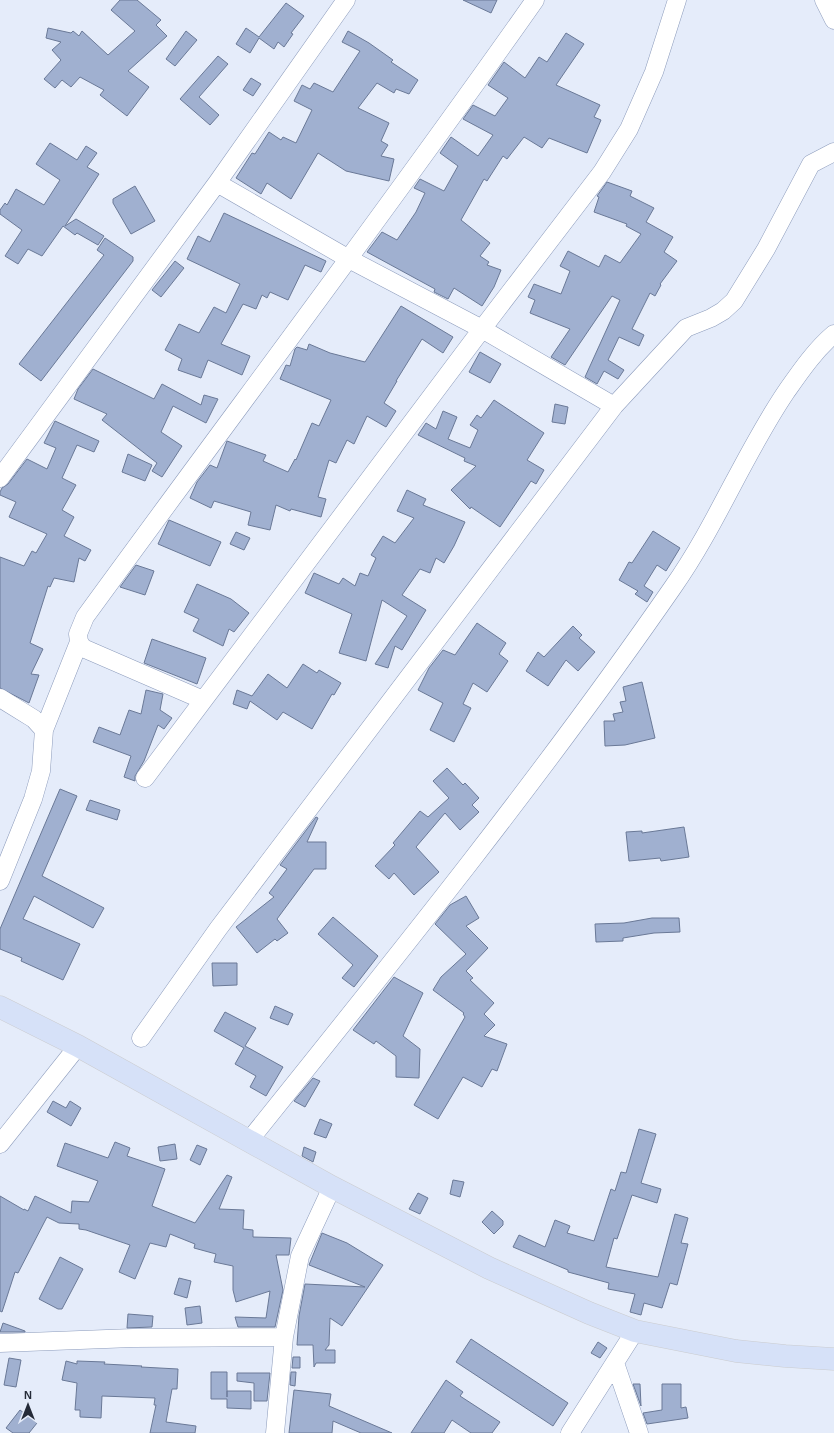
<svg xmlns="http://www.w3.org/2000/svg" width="834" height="1433" font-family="Helvetica,sans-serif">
<rect width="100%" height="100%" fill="#e5ecfa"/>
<path fill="#a0b0d0" stroke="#6a7997" d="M120 0H137L161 20 156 25 167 36 128 71 149 87 127 116 100 95 104 90 80 77 71 87 62 80 55 88 44 79 61 60 52 50 61 42 46 38 48 28 71 33 73 31 79 36 82 31 108 55 135 31 111 10Z
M463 0H497L491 13Z
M286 3 304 16 291 33 293 34 284 47 278 42 274 49 259 38 250 53 236 44 246 28 259 37Z
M186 31 197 40 175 66 166 59Z
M348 31 369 43 393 60 391 62 418 80 409 94 396 89 394 93 377 83 358 108 389 123 381 141 388 145 381 156 394 159 389 181 346 171 318 153 291 199 267 183 261 194 236 178 252 153 255 154 269 132 281 140 283 137 296 143 312 110 294 101 302 85 310 89 314 83 333 92 360 51 342 42Z
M566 33 584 44 556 85 600 105 594 117 601 120 587 153 549 138 542 148 524 137 507 159 503 156 487 181 484 179 461 220 490 243 480 256 489 262 487 265 501 270 494 287 482 306 454 288 448 299 434 292 435 289 367 252 382 232 397 240 416 212 425 193 414 188 420 179 444 191 458 166 440 153 451 137 478 156 493 135 463 119 473 105 495 116 508 98 488 85 504 62 525 78 539 57 547 62Z
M218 56 228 64 199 97 219 115 210 125 180 99Z
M251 78 261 84 253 96 243 90Z
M50 143 77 160 86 146 97 153 87 167 99 174 65 226 76 219 104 236 98 245 77 233 75 235 63 226 42 256 28 249 18 264 5 256 22 230 0 214V210L5 203 7 205 16 189 44 205 60 180 36 164Z
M607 182 632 191 630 196 654 208 646 222 673 237 664 252 677 261 660 284 661 285 655 296 650 293 632 329 644 335 639 346 619 337 608 360 624 370 618 379 604 371 597 384 585 377 620 300 612 296 565 365 551 357 570 329 530 313 535 300 528 297 534 284 561 294 570 271 560 266 568 251 599 267 605 255 620 263 641 234 626 226 627 224 594 212 599 197 597 196Z
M135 186 155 221 131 234 113 203V199Z
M224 213 326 261 321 272 305 265 288 300 270 292 267 298 262 295 256 309 243 304 221 344 250 356 242 375 208 360 201 378 178 370 182 359 165 350 179 324 199 333 214 307 226 313 240 284 187 259 198 236 210 242Z
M105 238 133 257V261L41 381 19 364 104 255 97 250Z
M175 261 184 268 161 297 152 290Z
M401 306 453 337 443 353 422 339 396 381H397L384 403 396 411 386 427 367 416 354 444 347 440 336 463 329 460 318 497 326 499 321 517 291 509 290 511 276 505 270 530 248 525 251 512 214 501 211 508 190 498 197 482 210 465 217 468 227 441 266 455 263 461 288 472 295 459 296 460 312 423 319 426 331 400 280 379 286 365 290 366 295 349 297 347 307 350 309 344 330 353 365 362Z
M480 352 501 364 490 383 469 372Z
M93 369 154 399 162 384 201 405 204 395 218 399 206 423 173 406 161 432 182 446 162 477 152 471 157 463 102 420 107 414 74 399 78 389Z
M494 400 544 433 527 460 544 470 536 484 531 481 500 527 471 507 470 509 451 490 476 466 464 461 465 458 418 435 426 423 436 429 443 411 457 417 448 439 470 448 478 430 470 425 477 415 481 418Z
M555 404 568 407 565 424 552 422Z
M55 421 99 441 94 452 77 445 62 478 76 485 62 510 74 517 64 536 91 550 85 561 79 558 74 582 54 578 50 587 48 586 30 643 43 649 31 674 39 675 29 703 0 688V557L24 566 32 551 36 553 47 534 9 517 16 502 0 495V492L2 488 8 484 27 459 47 469 56 448 44 443Z
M128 454 152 465 145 481 122 472Z
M407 490 426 499 423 505 465 522 454 546 444 563 436 558 430 573 420 569 402 595 426 610 402 650 395 646 388 668 375 664 407 616 382 600 366 661 339 653 352 614 305 593 314 573 339 584 343 578 355 586 360 573 368 576 376 558 371 555 383 536 395 543 414 518 397 511Z
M169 520 221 542 210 566 158 544Z
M653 531 680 548 666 571 657 565 644 586 653 592 647 602 635 594 638 591 619 580 629 562 632 563Z
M236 532 250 538 244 550 230 544Z
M136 565 154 571 145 595 120 587Z
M197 584 231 599 249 613 234 632 229 629 223 646 193 631 199 619 184 612Z
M477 623 506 643 499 654 508 661 487 692 473 683 463 704 471 708 454 742 430 730 443 703 418 690 429 668 443 650 455 655Z
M573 626 582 635 579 638 595 652 578 671 566 660 548 686 526 671 538 652 544 657Z
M152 639 206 658 197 684 144 663Z
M303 664 317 673 319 670 341 683 334 695 332 694 312 729 283 712 277 720 250 701 247 709 233 704 237 690 252 696 268 674 287 688Z
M642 682 655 738 625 745 605 746 604 721H615L613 714 623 712 620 702 626 701 623 687Z
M146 690 163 694 160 710 172 718 164 729 158 725 144 761 135 776V781L124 777 131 756 93 742 99 727 120 735 129 710 141 714Z
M447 768 463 785 465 783 479 798 472 805 479 812 460 830 445 813 416 847 439 872 414 895 394 873 389 879 375 866 395 845 393 843 420 811 428 817 449 798 433 781Z
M60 789 77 796 42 876 104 908 93 928 34 896 23 919 80 944 63 980 21 961 22 958 0 949V929Z
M90 800 120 810 117 820 86 810Z
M316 817 318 818 307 842H326V869H314L277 919 288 933 277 941 275 939 257 953 236 927 274 897 269 893 287 869 280 865Z
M684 827 689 857 661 861 660 858 629 861 626 832 642 831V833Z
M466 896 479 918 466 926 488 948 466 971 473 978 470 980 494 1003 484 1014 495 1025 484 1036 507 1044 497 1071 492 1069 482 1087 463 1077 438 1119 414 1105 465 1017 463 1014 464 1013 433 990 441 977 466 954 435 924 450 905Z
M333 917 378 956 354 987 342 978 353 965 318 934Z
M652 918H679L680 932 654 933 623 938V941L596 942 595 924 624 923Z
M212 963H237V985L213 986Z
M394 977 423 993 403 1036 420 1049 419 1078 396 1077V1056L376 1041 374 1044 353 1030Z
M275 1006 293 1014 288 1025 270 1018Z
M225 1012 256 1028 245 1046 283 1067 266 1096 250 1087 256 1076 235 1064 244 1048 214 1031Z
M313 1078 320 1081 305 1107 294 1101Z
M53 1101 66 1108 70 1101 81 1108 71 1126 47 1112Z
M320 1119 332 1124 326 1138 314 1134Z
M639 1129 656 1134 641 1183 661 1189 657 1203 632 1195 617 1239 614 1238 606 1267 658 1277 675 1214 688 1218 681 1243 688 1244 677 1285 670 1283 662 1308 644 1303 641 1315 630 1312 635 1294 608 1289 609 1283 568 1272V1270L513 1247 519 1235 545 1247 555 1220 570 1226 567 1233 594 1241 611 1189 615 1191 621 1172 626 1173Z
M115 1142 130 1148 127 1156 165 1169 152 1206 195 1223 227 1175 232 1177 219 1209 244 1210 243 1229 253 1230V1237L291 1238 289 1255H276L283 1290 275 1327H238L235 1317 266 1318 270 1291 236 1302 233 1290V1266L214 1262 216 1254 194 1248 195 1244 170 1234 166 1247 150 1243 135 1279 119 1272 130 1245 86 1230 79 1229V1224L59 1223 47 1217 18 1273 15 1272 2 1312 0 1311V1196L24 1210V1209L28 1211 35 1196 71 1213 72 1201 89 1202 98 1181 57 1166 65 1143 108 1158Z
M175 1144 177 1159 160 1161 158 1147Z
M197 1145 207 1149 200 1165 190 1160Z
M304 1147 316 1152 313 1162 302 1156Z
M453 1180 464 1182 460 1197 450 1194Z
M418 1193 428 1198 420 1214 409 1209Z
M492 1211 503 1221V1225L494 1234 482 1222Z
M322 1233 347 1243 383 1265 342 1326 330 1318 329 1345 325 1350H335V1363H316L314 1367 313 1345H297L299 1316 305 1284 365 1287 309 1265Z
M60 1257 83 1269 62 1309H58L39 1299Z
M179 1278 191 1281 187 1298 174 1294Z
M200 1306 202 1323 187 1325 185 1308Z
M128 1314 153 1316 152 1327 127 1328Z
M3 1323 25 1331V1332H0Z
M471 1339 568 1403 553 1426 456 1362Z
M598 1342 607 1348 600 1358 591 1353Z
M293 1357H300V1368H292Z
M9 1358 21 1360 16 1387 4 1385Z
M66 1361 77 1364V1361L105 1362 104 1364 142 1366 141 1367 178 1369 177 1389H172L166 1422 196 1426 195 1433H150L156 1405H154L155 1398 102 1396 101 1418 80 1417V1410H75L77 1383 62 1380Z
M211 1372H227V1397V1391H251V1409L227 1408V1399H211Z
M291 1372H296L295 1386 290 1385Z
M237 1373H270L267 1401H254V1383L237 1381Z
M446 1380 463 1392 460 1396 500 1422 492 1433H471L452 1420 444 1433H411Z
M633 1384H640L641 1406Z
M662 1384H681V1408L686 1407 688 1418 647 1424 643 1413 662 1410Z
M294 1390 331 1394 329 1406 392 1433H361L333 1421 332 1433H289Z
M20 1410 37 1423 29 1433H13L6 1428Z"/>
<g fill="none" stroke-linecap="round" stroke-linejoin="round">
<defs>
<path id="minor" d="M824 0 834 20
M217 183 349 259 482 329 614 406
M0 478 217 183 346 0
M79 642 83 648 203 700
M0 698 34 719 44 730 41 771 33 799 0 881
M44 730 79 642 78 634 85 617C235 411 389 208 535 0
M145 778 482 329 602 172 629 129 654 72 677 0
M141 1038 218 929 614 406 686 328 711 318 723 311 734 301 766 249 811 164 834 152
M248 1142C394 960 540 779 673 587 716 526 744 454 786 392 800 372 815 350 834 334
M0 1144 78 1046
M0 1343 133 1338 284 1337
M615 1363 639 1433
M275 1433 284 1337 300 1256 332 1187
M570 1433 635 1331"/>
<path id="major" d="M0 1007 78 1046 332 1187 489 1268 589 1313 635 1331 736 1351 785 1356 834 1359"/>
</defs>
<use href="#minor" stroke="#8d9cbc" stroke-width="19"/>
<use href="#major" stroke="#cbcccf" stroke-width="23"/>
<use href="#minor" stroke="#fff" stroke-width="18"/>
<use href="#major" stroke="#d6e1f8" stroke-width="22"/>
</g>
<g transform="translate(28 1405)" stroke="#e5ecfa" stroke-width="3" paint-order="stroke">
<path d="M0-3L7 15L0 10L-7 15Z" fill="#252b38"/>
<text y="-6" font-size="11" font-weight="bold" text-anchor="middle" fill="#252b38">N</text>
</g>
</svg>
